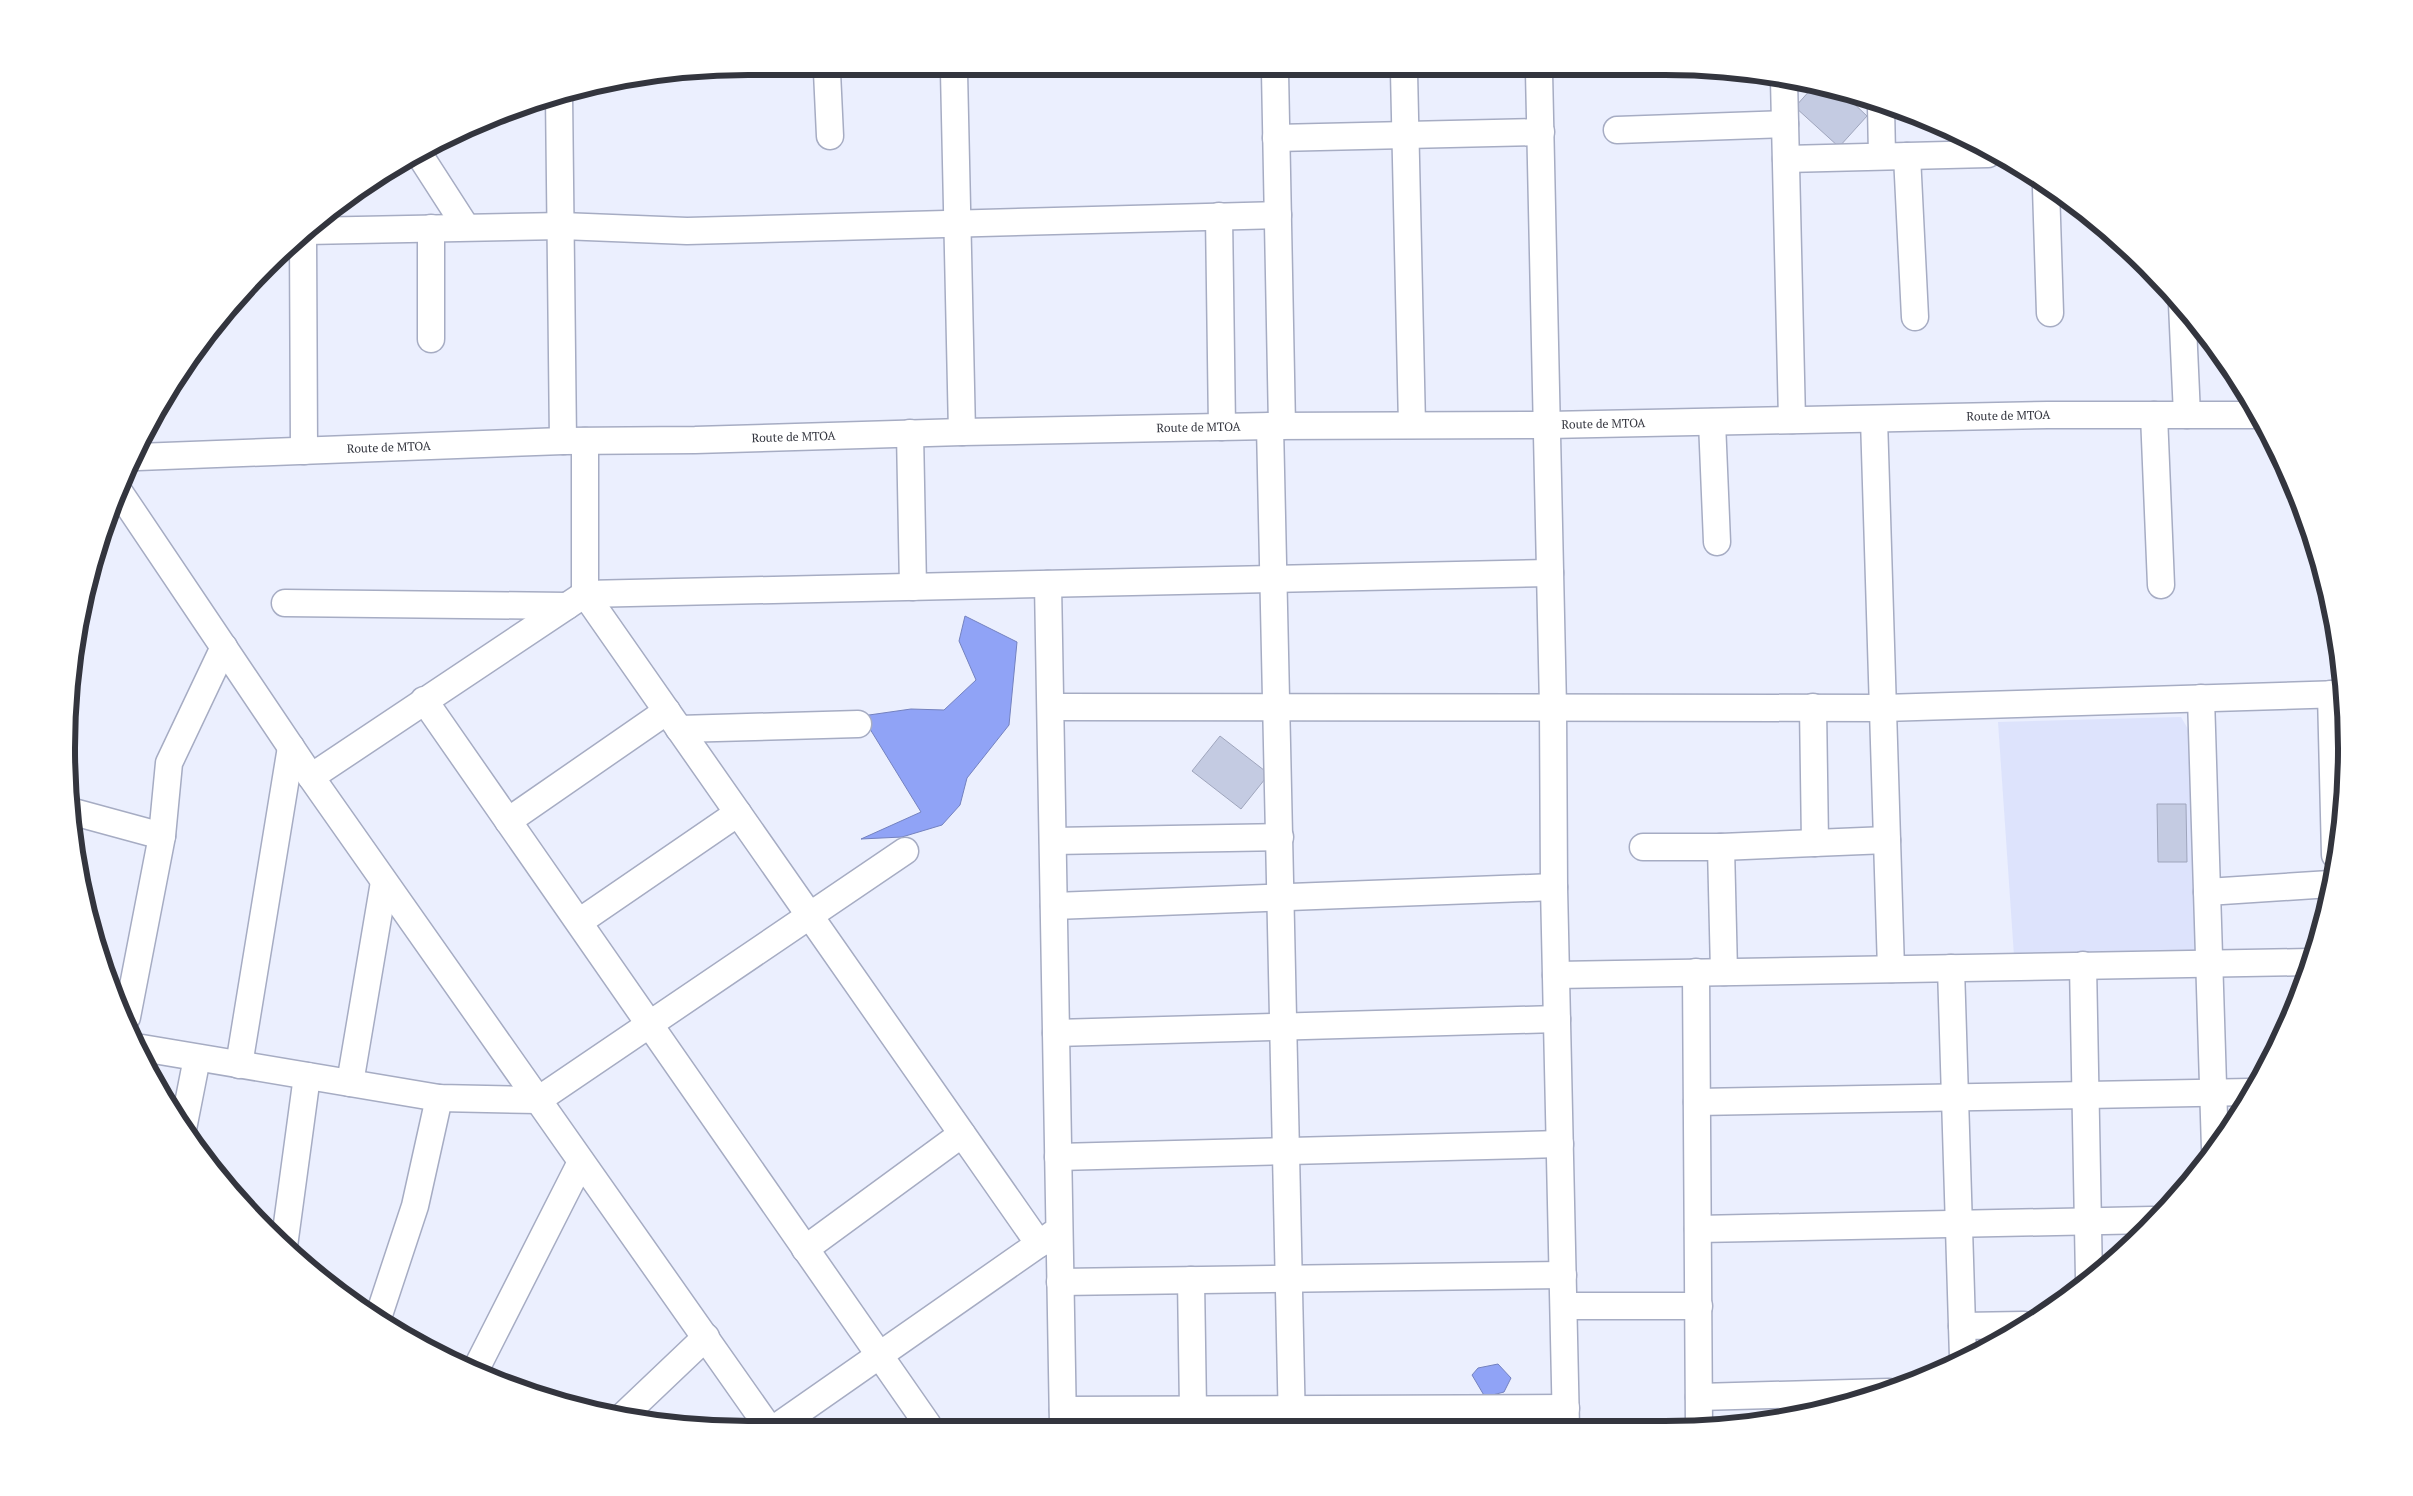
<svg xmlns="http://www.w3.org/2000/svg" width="2413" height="1496" font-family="'PT Serif',serif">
<rect width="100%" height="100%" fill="#ebeffe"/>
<path fill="#dde3fc" d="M2181 717 2195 741 2203 951 2014 956 1998 722Z"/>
<path fill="#90a3f6" stroke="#7482bf" d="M965 616 1017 642 1009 725 967 778 960 805 942 825 902 837 861 839 921 812 862 716 911 709 944 710 976 680 959 641Z
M1498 1364 1511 1378 1504 1392 1485 1397 1472 1375 1478 1368Z"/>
<path fill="#c4cbe2" stroke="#9fa5bc" d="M1812 88 1847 97 1867 116 1839 147 1795 107Z
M1220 736 1269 774 1241 809 1192 771Z
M2157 804H2186L2187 862H2158Z"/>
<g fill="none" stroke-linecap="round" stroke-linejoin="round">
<defs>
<g id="minor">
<path d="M827 72 830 136"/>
<path d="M954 72 962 432"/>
<path d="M1275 72 1282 426"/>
<path d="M1404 72 1412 425"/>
<path d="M1539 72 1553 707 1554 887 1566 1428"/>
<path d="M1784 80 1792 420"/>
<path d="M559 95 563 441"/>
<path d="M1881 106 1882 156"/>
<path d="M1617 130 1785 124"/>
<path d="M1276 138 1541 132"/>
<path d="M419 154 466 227"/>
<path d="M1907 156 1915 317"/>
<path d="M1786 159 1988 154"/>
<path d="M2046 188 2050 313"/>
<path d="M1219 216 1222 427"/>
<path d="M306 231 562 226 687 231 1278 215"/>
<path d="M303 234 304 451"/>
<path d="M2182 304 2187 415"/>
<path d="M431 339V228"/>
<path d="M2154 415 2161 585"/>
<path d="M1874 419 1891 969"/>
<path d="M1712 422 1717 542"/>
<path d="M1270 426 1292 1427"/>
<path d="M910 433 913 587"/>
<path d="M585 441V594L1039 1244"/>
<path id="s1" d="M138 457 563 441 695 440 962 432 1270 426 1548 425 2048 415H2259"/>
<path d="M120 493 311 777 766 1424"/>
<path d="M1048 584 1063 1426"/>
<path d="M285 603 567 606"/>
<path d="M2331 694 2335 855"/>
<path d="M2201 698 2215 1149"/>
<path d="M424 700 928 1425"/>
<path d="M1051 707 1883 708 2342 694"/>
<path d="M1813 707 1815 843"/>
<path d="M679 729 858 724"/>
<path d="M311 777 585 594 1550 573"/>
<path d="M70 811 162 836"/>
<path d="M508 821 667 711"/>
<path d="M1053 841 1280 837"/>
<path d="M1643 847H1721L1887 840"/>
<path d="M1721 847 1724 972"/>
<path d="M2207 892 2330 884"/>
<path d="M1054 906 1554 887"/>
<path d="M579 922 738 813"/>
<path d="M2083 965 2089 1279"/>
<path d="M1951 968 1963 1358"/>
<path d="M1696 972 1699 1428"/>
<path d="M1556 975 2309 962"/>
<path d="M127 1017 162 836 169 763 224 647"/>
<path d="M1056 1033 1557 1019"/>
<path d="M142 1048 439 1098 538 1100 905 851"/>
<path d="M239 1065 291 747"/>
<path d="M350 1083 384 882"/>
<path d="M1697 1102 2250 1092"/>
<path d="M183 1129 197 1058"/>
<path d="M1058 1157 1560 1144"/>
<path d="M1698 1229 2152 1220"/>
<path d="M284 1246 307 1076"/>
<path d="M805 1249 962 1134"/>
<path d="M1191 1280 1193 1409"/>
<path d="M1060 1282 1563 1275"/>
<path d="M1564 1306H1699"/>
<path d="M379 1315 415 1206 439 1098"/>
<path d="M1962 1326 2024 1325"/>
<path d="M475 1371 581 1162"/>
<path d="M1699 1397 1889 1392"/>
<path d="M1063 1410 1566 1408"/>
<path d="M624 1415 706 1337"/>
<path d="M781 1424 1053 1234"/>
</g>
</defs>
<use href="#minor" stroke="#a6acc3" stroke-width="29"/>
<use href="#minor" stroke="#fff" stroke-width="26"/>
</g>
<g text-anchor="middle" stroke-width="5" stroke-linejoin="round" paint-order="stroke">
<g font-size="12" fill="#33353e" stroke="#fff">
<text dy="4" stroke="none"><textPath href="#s1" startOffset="1871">Route de MTOA</textPath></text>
<text dy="4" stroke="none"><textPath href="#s1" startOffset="1466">Route de MTOA</textPath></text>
<text dy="4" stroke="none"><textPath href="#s1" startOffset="1061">Route de MTOA</textPath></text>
<text dy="4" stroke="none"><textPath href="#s1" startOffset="656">Route de MTOA</textPath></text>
<text dy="4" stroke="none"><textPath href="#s1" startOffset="251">Route de MTOA</textPath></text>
</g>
</g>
<path d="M0 0H2413V1496H0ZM748 75H1665A673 673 0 0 1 2338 748V748A673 673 0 0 1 1665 1421H748A673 673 0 0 1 75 748V748A673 673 0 0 1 748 75Z" fill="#fff" fill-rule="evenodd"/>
<path fill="none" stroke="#33353e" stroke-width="6" d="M748 75H1665A673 673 0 0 1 2338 748V748A673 673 0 0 1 1665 1421H748A673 673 0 0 1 75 748V748A673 673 0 0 1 748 75Z"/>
</svg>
